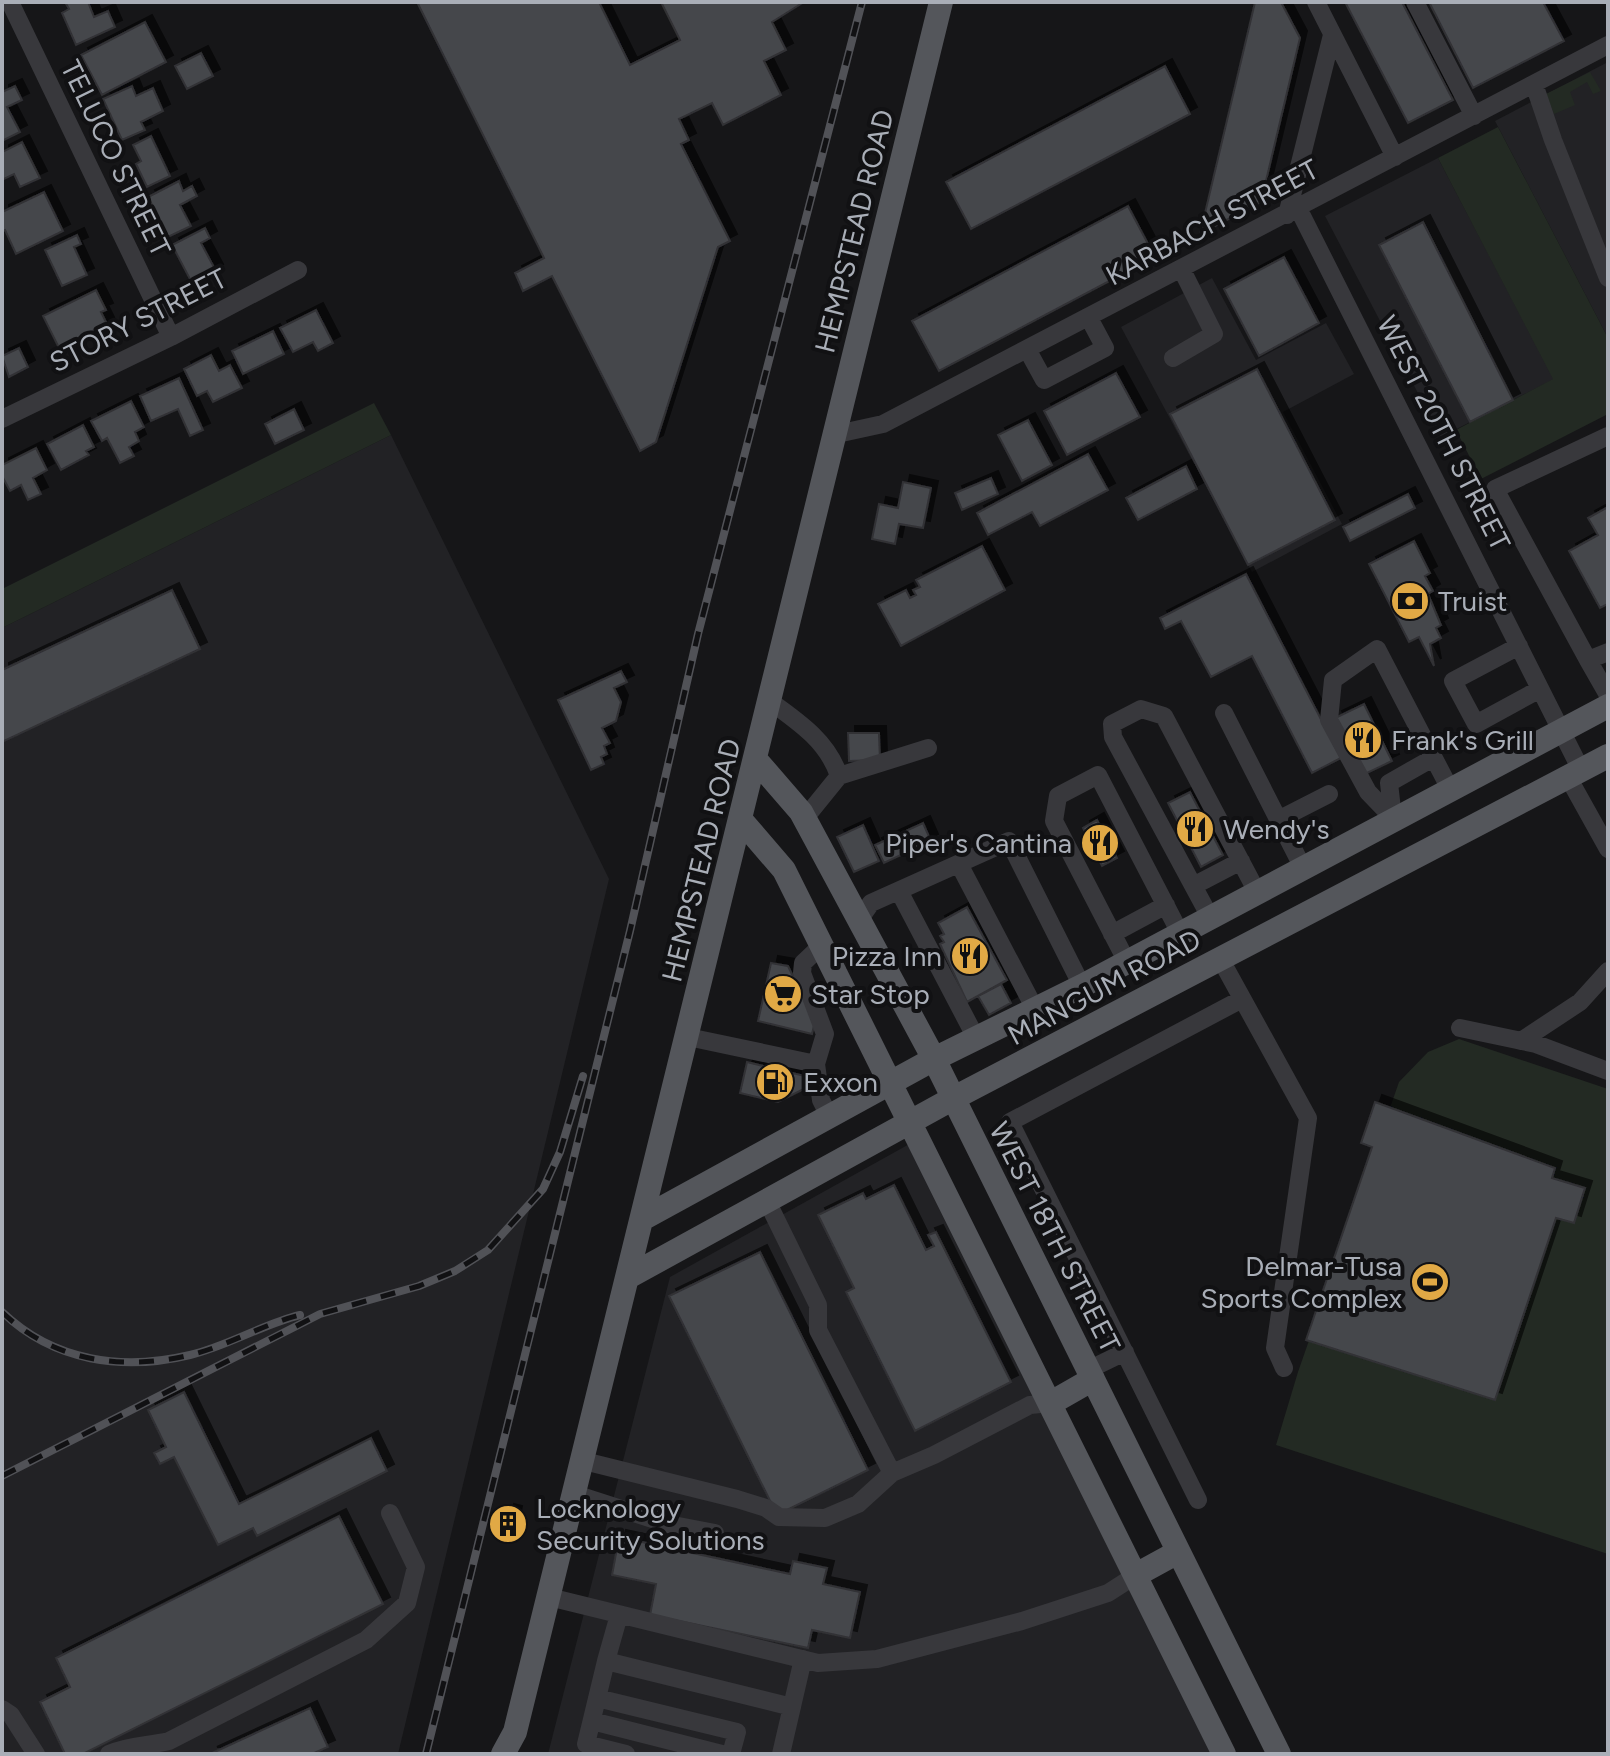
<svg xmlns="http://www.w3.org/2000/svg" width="1610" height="1756" font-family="Figtree,sans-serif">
<defs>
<filter id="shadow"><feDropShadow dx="7" dy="-7" stdDeviation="0" flood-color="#0009"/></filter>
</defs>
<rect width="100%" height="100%" fill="#161618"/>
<path fill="#222225" d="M1608 62V338L1495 121Z
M1438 158 1554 379 1441 437 1325 216Z
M1212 278 1256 360 1326 323 1354 374 1283 412 1342 524 1252 572 1121 327Z
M391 435 609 879 398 1754H2V628Z
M913 1142 1216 1754H548L670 1277Z"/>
<path fill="#232a23" d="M1590 72 1601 91 1593 94 1587 82 1570 92 1575 105 1554 114 1546 94Z
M1498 127 1608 338V414L1481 479 1456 430 1553 379 1438 158Z
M374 403 391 435 2 628V589Z
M1459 1039 1608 1089V1554L1276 1445 1298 1372 1399 1082 1428 1052Z"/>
<path fill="#45464b" stroke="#303034" stroke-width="2" filter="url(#shadow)" d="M65 2H88L94 17 108 11 115 27 76 45 62 13 69 9Z
M417 2H599L630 65 680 40 661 2H804L772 22 786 50 764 61 781 95 723 125 712 103 679 119 689 140 681 144 730 241 718 247 656 442 640 451 552 276 523 291 515 273 544 258Z
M1255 2H1281L1300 38 1261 202 1200 234Z
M1345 2H1402L1453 100 1408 123Z
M1429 2H1543L1564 41 1473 88Z
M145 22 166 62 102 95 81 55Z
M201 53 213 76 187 89 175 66Z
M1165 66 1190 114 971 229 946 182Z
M15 86 22 100 7 107 20 132 2 141V92Z
M132 86 136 96 153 88 163 111 141 122 145 130 122 140 103 99Z
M151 136 170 176 147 187 136 164 141 161 133 145Z
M22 142 40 178 20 187 14 174 2 180V152Z
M179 181 183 191 192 186 197 196 180 205 191 226 168 237 148 197Z
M44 192 63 231 16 254 5 230 2 231V212Z
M1128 206 1155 257 939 371 912 321Z
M1423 222 1513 400 1470 422 1379 245Z
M205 228 210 238 201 243 216 271 192 283 172 245Z
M77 235 81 244 74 247 87 275 62 286 45 250Z
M1284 257 1319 323 1259 356 1224 289Z
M96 290 106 310 101 312 107 324 59 348 43 316Z
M316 310 333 343 318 351 313 342 293 352 280 328Z
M273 331 284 354 243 374 232 351Z
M19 348 28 367 9 377 2 356Z
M211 355 219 371 230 365 242 388 213 402 207 391 197 396 184 369Z
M1257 369 1335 520 1248 565 1170 414Z
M1116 373 1140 417 1067 455 1044 411Z
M179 378 203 430 190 436 178 409 151 421 140 396Z
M131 401 144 427 135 432 139 441 129 447 134 456 120 463 107 438 102 441 91 421Z
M294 409 304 430 275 444 265 424Z
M1028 420 1052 465 1022 481 998 435Z
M83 425 94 447 86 451 89 455 61 470 47 444Z
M36 448 47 470 33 478 41 494 28 500 21 485 10 491 2 476V465Z
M1088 454 1108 490 1040 526 1032 512 988 535 977 513Z
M1186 466 1197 489 1138 520 1126 498Z
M991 478 998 494 962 510 955 493Z
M903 482 931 488 923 528 899 524 895 544 872 539 879 504 898 508Z
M1408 494 1415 508 1350 541 1343 527Z
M1608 507V604L1600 608 1569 551 1598 535 1588 518Z
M1414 541 1430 573 1425 576 1433 591 1428 594 1441 625 1436 628 1441 638 1430 644 1434 666 1419 637 1409 642 1369 564Z
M982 546 1005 590 901 646 878 604 906 590 910 598 916 595 913 590 920 587 916 580Z
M1246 574 1341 758 1312 773 1252 656 1211 677 1181 621 1165 629 1160 618Z
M172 590 200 649 2 742V670Z
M621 671 627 682 614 688 621 702 616 721 602 728 610 743 604 746 607 754 601 757 604 764 591 770 558 700Z
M1364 704 1392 761 1363 775 1335 718Z
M848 733H879L880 760 849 761Z
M1190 792 1223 855 1201 867 1168 803Z
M1097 820 1117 858 1102 866 1083 828Z
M923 823 931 841 884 863 875 845Z
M863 825 879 861 854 872 837 837Z
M967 907 1007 980 967 1002 940 944 944 942 940 936 944 934 938 923Z
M771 963 788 966 815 1022 812 1034 758 1021Z
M1001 984 1011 1003 989 1015 978 996Z
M747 1062 809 1077 806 1088 778 1102 740 1093Z
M1375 1102 1555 1168 1552 1178 1585 1188 1574 1223 1556 1218 1495 1400 1306 1340 1372 1147 1361 1143Z
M894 1185 926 1250 934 1246 928 1235 936 1232 1011 1382 915 1431 846 1292 854 1288 818 1215 863 1193 866 1199Z
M760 1252 868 1470 777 1515 669 1296Z
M184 1392 239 1504 371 1438 387 1471 257 1536 253 1528 218 1545 174 1457 160 1464 154 1453 166 1447 148 1410Z
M507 1511 515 1513 510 1538 501 1535Z
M339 1516 383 1604 83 1754H65L40 1702 70 1687 56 1658Z
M619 1537 790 1574 793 1561 827 1568 823 1584 860 1592 850 1638 812 1630 808 1648 650 1615 656 1584 612 1575Z
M310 1708 328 1747 312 1754H210Z"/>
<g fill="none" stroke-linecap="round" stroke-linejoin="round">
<path stroke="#38383c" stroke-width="18" d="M10 2 171 337
M1316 2 1395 157
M1415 2 1474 116
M1534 84 1553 140 1608 278
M1298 208 1581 770
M1287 215 1332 35
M1027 349 1044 380 1105 348 1089 318
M1173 358 1214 334 1182 270
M2 419 171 337 298 270
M837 434 883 424 1608 45
M1519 646 1453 681 1476 724 1540 689
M1608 652 1588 660 1608 695
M1588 660 1495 489 1608 436
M771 702C799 722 828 742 839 776L805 818
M1224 713 1303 868
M839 776 928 748
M1568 777 1608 849
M1393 818 1368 792 1329 720 1333 680 1377 649 1450 789
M1393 818 1389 783 1433 758
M1278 820 1329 794
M959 864 1035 1009
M1195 885 1241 861
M899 891 976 1038
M1210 917 1113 737 1112 724 1141 709 1164 716 1257 892
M859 920 871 903 1009 841 1082 986
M1112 934 1166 905
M1221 960 1308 1118 1275 1348 1284 1368
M1127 962 1054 821 1058 796 1098 775 1180 933
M1460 1028 1536 1044 1608 1071
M688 1037 816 1064 821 1100 829 1116
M1521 1041 1580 1002 1608 971
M816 1064 825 1034 802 973 803 963 822 945
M1088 1370 1125 1352
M584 1461 737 1499 766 1508 779 1517 825 1518 858 1504 892 1473 818 1330V1305L767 1201
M892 1473 934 1455 1030 1405 1051 1403
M575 1494 668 1524 715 1533
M1198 1500 1010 1122 1242 999
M549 1597 818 1663 877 1659 1022 1621 1108 1593 1136 1575
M619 1615 606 1661 792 1707
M606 1661 586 1744 626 1754
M597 1698 737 1732 731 1754
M2 1709 11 1715 36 1754
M592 1721 722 1754
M109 1754C129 1745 148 1746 169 1741L366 1640 407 1603 416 1567 390 1513
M781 1754 803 1659"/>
<path stroke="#54565b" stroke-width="24" d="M756 760 801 812 934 1059 1279 1754
M741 820 784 870 1224 1754
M644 1218 934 1059 1082 986 1608 706
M630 1276 952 1099 1608 756
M1051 1403 1093 1379
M1136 1575 1178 1552
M503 1754 515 1732 941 2"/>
<defs>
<path id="rail" d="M2 1312C54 1362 123 1371 190 1355 228 1346 263 1324 300 1315
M2 1476 320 1314 419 1286 455 1271 488 1250 543 1189 560 1152 583 1076
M426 1754 630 931 698 634 862 2"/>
</defs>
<use href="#rail" stroke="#515257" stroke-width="8"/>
<use href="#rail" stroke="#111113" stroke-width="5" stroke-dasharray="15" stroke-linecap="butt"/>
</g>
<defs>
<symbol id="bank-disc" viewBox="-11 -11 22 22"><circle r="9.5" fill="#e1a945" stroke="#111113"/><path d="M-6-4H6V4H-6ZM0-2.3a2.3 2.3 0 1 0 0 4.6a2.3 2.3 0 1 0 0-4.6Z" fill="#111"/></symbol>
<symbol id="restaurant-disc" viewBox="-11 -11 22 22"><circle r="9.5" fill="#e1a945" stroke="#111113"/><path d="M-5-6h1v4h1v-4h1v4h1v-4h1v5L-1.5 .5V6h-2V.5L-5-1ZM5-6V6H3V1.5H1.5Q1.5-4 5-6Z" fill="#111"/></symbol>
<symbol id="supermarket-disc" viewBox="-11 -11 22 22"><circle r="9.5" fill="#e1a945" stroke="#111113"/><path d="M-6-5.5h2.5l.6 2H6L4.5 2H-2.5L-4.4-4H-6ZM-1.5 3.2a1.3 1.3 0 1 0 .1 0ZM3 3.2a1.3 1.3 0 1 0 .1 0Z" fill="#111"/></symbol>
<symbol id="fuel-disc" viewBox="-11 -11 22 22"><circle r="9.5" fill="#e1a945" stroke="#111113"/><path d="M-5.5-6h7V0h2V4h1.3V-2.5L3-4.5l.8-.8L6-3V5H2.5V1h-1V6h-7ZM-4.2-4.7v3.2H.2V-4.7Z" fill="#111"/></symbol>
<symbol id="stadium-disc" viewBox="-11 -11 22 22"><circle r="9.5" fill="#e1a945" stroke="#111113"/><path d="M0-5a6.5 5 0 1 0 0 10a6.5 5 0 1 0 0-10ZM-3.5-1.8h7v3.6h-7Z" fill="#111"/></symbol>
<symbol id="building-disc" viewBox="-11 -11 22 22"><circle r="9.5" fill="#e1a945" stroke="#111113"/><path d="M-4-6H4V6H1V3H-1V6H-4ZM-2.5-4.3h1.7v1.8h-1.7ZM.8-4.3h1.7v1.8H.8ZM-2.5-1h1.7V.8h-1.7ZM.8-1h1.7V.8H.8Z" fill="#111"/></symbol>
</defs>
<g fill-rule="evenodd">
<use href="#bank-disc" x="1388" y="579" width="44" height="44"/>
<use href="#restaurant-disc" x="1341" y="718" width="44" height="44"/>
<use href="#restaurant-disc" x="1173" y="807" width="44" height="44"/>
<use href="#restaurant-disc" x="1078" y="821" width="44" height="44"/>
<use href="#restaurant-disc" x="948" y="934" width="44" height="44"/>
<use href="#supermarket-disc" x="761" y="972" width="44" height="44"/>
<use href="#fuel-disc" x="753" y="1060" width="44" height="44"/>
<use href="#stadium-disc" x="1408" y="1260" width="44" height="44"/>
<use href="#building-disc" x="486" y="1502" width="44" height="44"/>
</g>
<g text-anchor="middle" stroke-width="8" stroke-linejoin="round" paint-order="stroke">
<g font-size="28" fill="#a9aeb7" stroke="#111113">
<text transform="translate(116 158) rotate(64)" y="10">TELUCO STREET</text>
<text transform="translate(1212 222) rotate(-28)" y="10">KARBACH STREET</text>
<text transform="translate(854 231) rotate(-76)" y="10">HEMPSTEAD ROAD</text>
<text transform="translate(138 320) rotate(-27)" y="10">STORY STREET</text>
<text transform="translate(1444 433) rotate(63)" y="10">WEST 20TH STREET</text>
<text transform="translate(701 860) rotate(-76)" y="10">HEMPSTEAD ROAD</text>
<text transform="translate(1104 987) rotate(-28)" y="10">MANGUM ROAD</text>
<text transform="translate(1055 1237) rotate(63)" y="10">WEST 18TH STREET</text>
</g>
<g font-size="28" fill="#a9aeb7" stroke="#111113" text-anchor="start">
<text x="1438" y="611">Truist</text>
<text x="1391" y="750">Frank's Grill</text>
<text x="1223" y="839">Wendy's</text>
<text x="1072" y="853" text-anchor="end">Piper's Cantina</text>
<text x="942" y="966" text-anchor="end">Pizza Inn</text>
<text x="811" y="1004">Star Stop</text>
<text x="803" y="1092">Exxon</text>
<text x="1402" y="1276" text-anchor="end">Delmar-Tusa<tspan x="1402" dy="32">Sports Complex</tspan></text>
<text x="536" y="1518">Locknology<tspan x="536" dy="32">Security Solutions</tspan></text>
</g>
</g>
<rect width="1610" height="1756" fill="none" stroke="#a9aeb7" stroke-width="8"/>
</svg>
